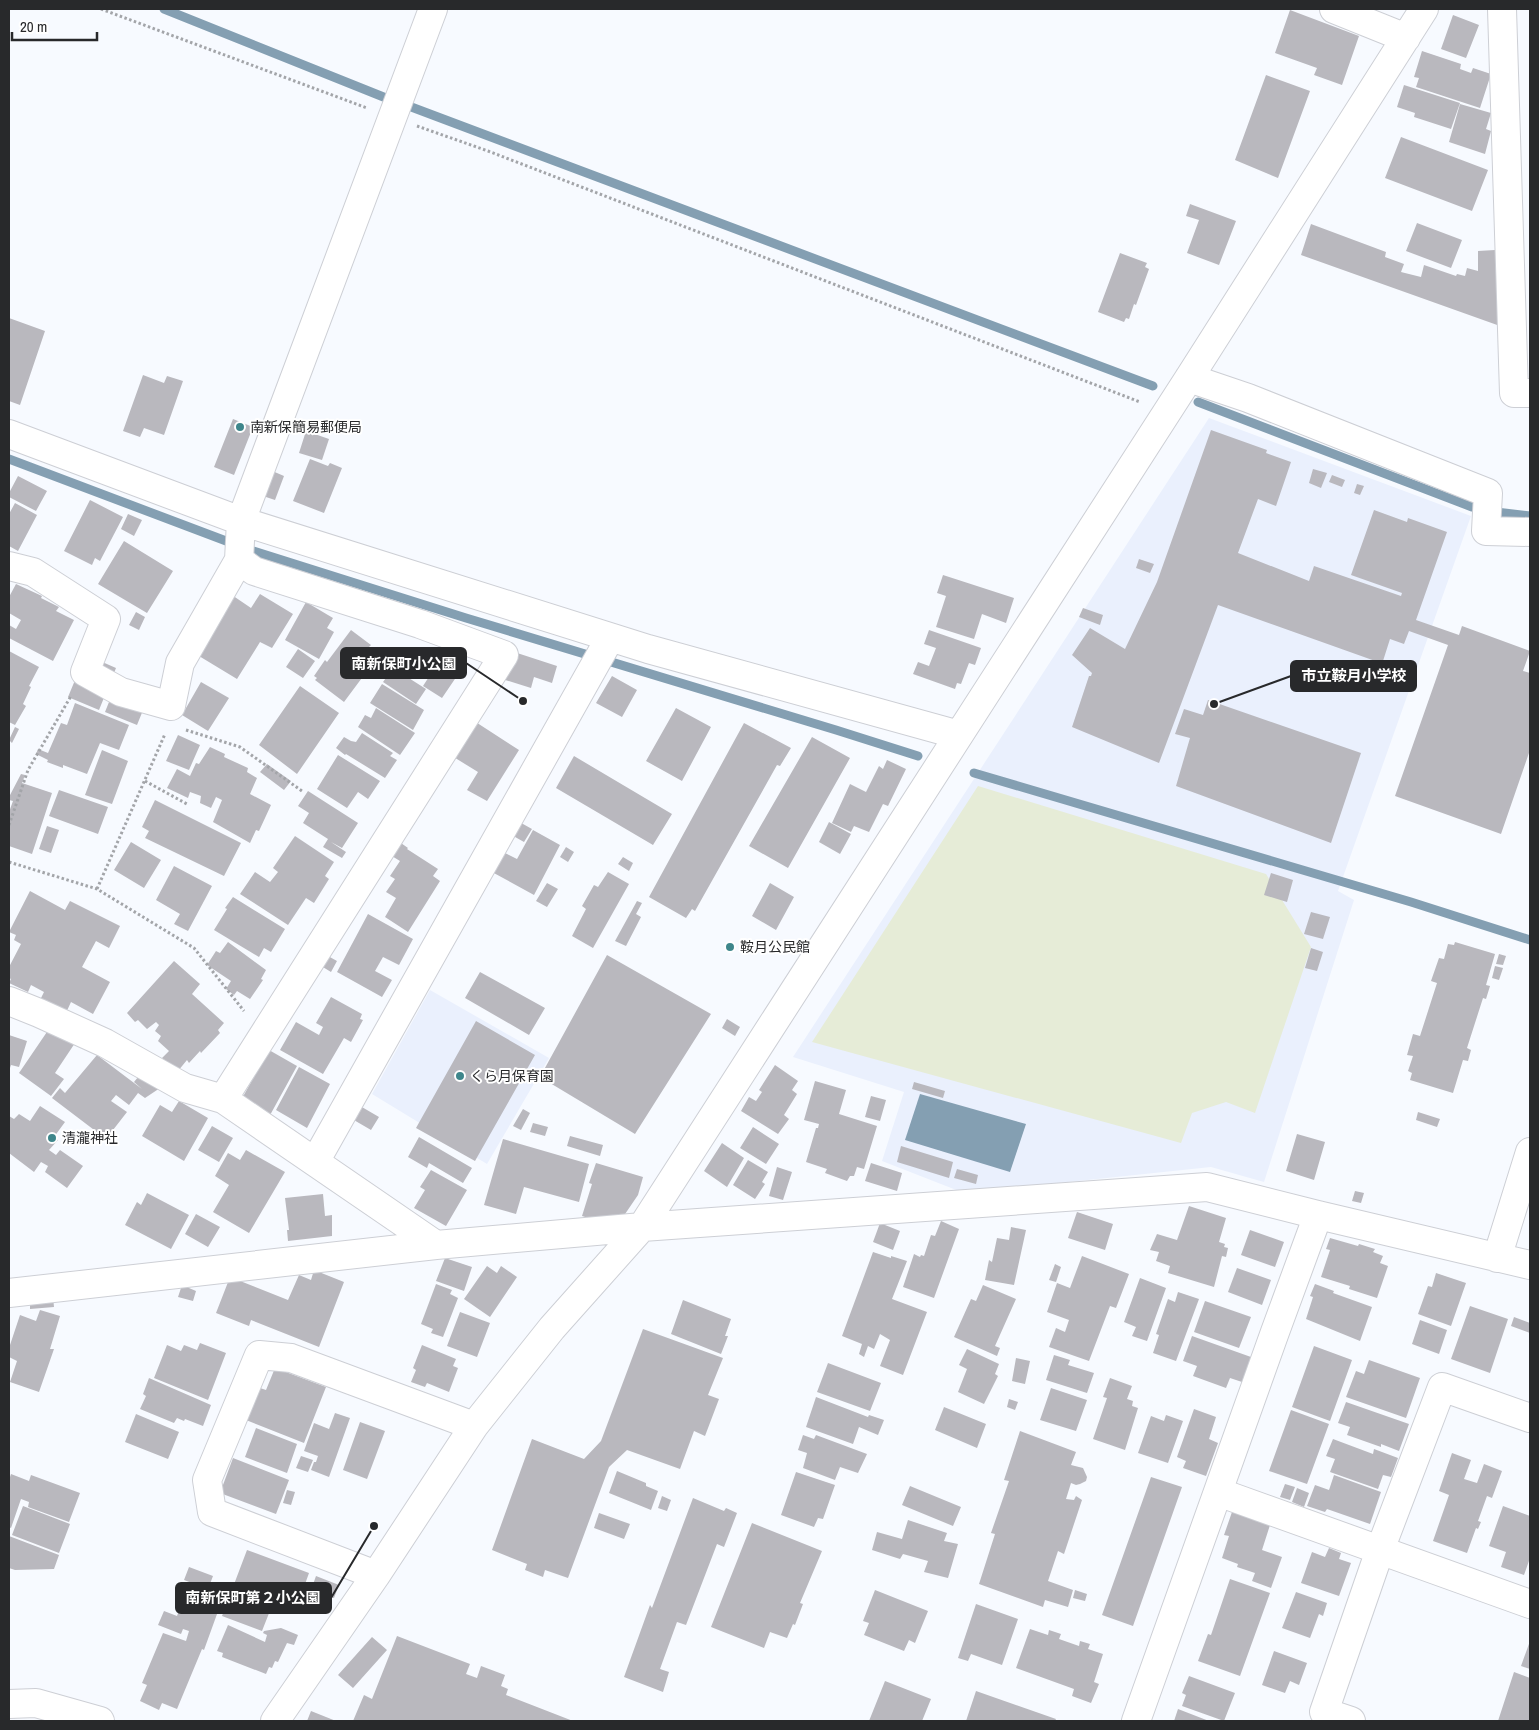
<svg xmlns="http://www.w3.org/2000/svg" width="1539" height="1730" font-family="'Archivo Narrow','Noto Sans JP',sans-serif">
<rect width="100%" height="100%" fill="#f7faff"/>
<path fill="#eaf0fd" d="M1209 418 1471 516 1338 891 1354 900 1264 1182 1211 1167 964 1193 882 1161 904 1092 793 1057Z
M430 990 549 1058 487 1164 372 1094Z"/>
<path fill="#e6ecd7" d="M978 786 1266 874 1311 947 1255 1113 1226 1102 1192 1113 1181 1143 812 1042Z"/>
<path fill="#849fb2" d="M920 1094 1026 1124 1010 1172 905 1140Z"/>
<g fill="none" stroke-linecap="round" stroke-linejoin="round">
<path stroke="#849fb2" stroke-width="9" d="M164 9 386 98
M406 105 1153 386
M1198 402 1472 507
M9 459 250 550 466 618 836 730 918 756
M1496 512 1530 516
M974 773 1411 902 1530 940"/>
</g>
<path fill="#b9b8be" d="M1290 10 1359 36 1342 85 1314 75 1317 68 1275 53Z
M1453 15 1479 25 1466 58 1441 49Z
M1422 51 1461 64 1460 69 1471 73 1473 68 1491 74 1480 108 1416 87 1419 78 1414 77Z
M1266 75 1310 91 1278 178 1235 160Z
M1404 85 1460 103 1451 129 1414 117 1415 113 1397 107Z
M1460 104 1491 113 1486 129 1491 131 1485 154 1449 142Z
M1401 137 1488 170 1472 211 1385 178Z
M1190 204 1236 221 1219 265 1187 253 1199 220 1186 216Z
M1417 223 1462 240 1451 268 1406 251Z
M1311 224 1386 252 1385 257 1404 264 1401 272 1421 277 1424 265 1456 276 1457 274 1465 276 1467 268 1478 271V251L1495 250 1496 276 1498 277 1500 326 1301 255Z
M1120 253 1147 263 1145 267 1149 269 1136 305 1134 304 1129 319 1126 318 1124 322 1098 312Z
M9 318 45 331 20 405 9 401Z
M143 375 164 383 167 376 183 381 164 435 144 428 140 437 123 431Z
M233 419 253 427 234 475 214 467Z
M1211 430 1267 450 1266 453 1291 462 1276 506 1258 499 1238 553 1309 581 1314 566 1401 596 1402 593 1351 575 1374 510 1407 522 1408 518 1447 532 1416 620 1459 635 1462 626 1530 651 1523 671 1530 673V750L1501 834 1395 796 1448 645 1409 631 1404 644 1390 639 1383 661 1379 660 1378 662 1218 605 1159 763 1072 727 1089 676H1091L1092 673 1072 655 1090 628 1125 649 1157 582Z
M306 431 329 439 322 460 299 453Z
M310 459 328 466 330 463 342 468 324 513 293 501Z
M1313 469 1327 473 1321 488 1309 483Z
M270 470 284 476 275 500 260 495Z
M1332 475 1345 480 1342 487 1329 482Z
M18 476 47 491 36 511 9 497V493Z
M1357 484 1364 486 1360 495 1354 493Z
M90 500 123 517 100 561 95 558 92 565 64 551Z
M15 503 37 515 18 551 9 546V514Z
M128 514 142 520 134 536 121 529Z
M124 541 173 571 147 613 98 584Z
M1139 559 1154 564 1150 573 1136 568Z
M943 575 1014 598 1006 623 982 614 974 639 936 627 946 596 937 593Z
M16 584 42 596 41 598 59 607 56 611 74 620 53 661 9 638V625L16 629 21 620 9 613V597Z
M226 591 251 608 260 594 293 614 272 648 260 642 237 679 199 656Z
M306 602 333 618 327 628 334 632 319 659 285 640Z
M1083 608 1103 615 1100 625 1079 617Z
M136 612 145 617 139 630 129 625Z
M351 630 371 645 369 647 379 655 344 702 315 680 317 678 314 676 325 660 327 662Z
M929 630 981 648 975 665 969 663 961 684 957 683 955 689 913 674 918 662 929 666 936 648 924 644Z
M298 649 315 661 303 678 286 667Z
M447 649 460 658 453 669 459 673 442 698 423 686Z
M9 651 39 667 29 686 31 687 23 704 26 706 15 725 9 722Z
M511 651 557 666 552 683 534 677 531 688 502 679Z
M83 661H100L116 668 99 710 68 697Z
M393 668 426 689 416 704 383 682Z
M612 676 637 690 622 717 596 703Z
M119 677 150 693 137 725 105 712Z
M201 682 229 698 208 731 182 715Z
M382 684 424 710 413 730 370 703Z
M300 686 339 713 297 774 259 745Z
M1208 700 1361 753 1331 843 1176 786 1190 738 1175 734 1184 709 1203 715Z
M75 703 129 725 119 750 100 743 87 774 63 765V768L47 762 48 760 36 754 38 749 48 753 61 723 67 725Z
M376 708 415 733 400 755 358 727 365 715 371 718Z
M676 708 711 727 682 781 646 761Z
M468 717 519 750 487 801 467 790 478 772 452 756Z
M744 723 791 748 780 766 777 765 695 911 692 909 686 918 649 897Z
M15 727 19 729 12 743 9 740Z
M362 733 393 753 390 756 397 760 385 778 346 754 345 755 336 748 344 737 351 741 356 742Z
M178 735 200 745 189 770 166 761Z
M812 737 850 758 788 868 749 846Z
M210 747 225 754 224 757 248 768 247 772 257 778 250 794 271 805 259 831 256 830 250 843 213 822 222 800 216 797 211 808 200 803 201 796 190 792 188 798 167 788 177 769 190 776 196 763 199 764Z
M102 750 128 761 112 804 85 795Z
M338 755 380 781 368 799 358 792 347 808 317 789Z
M574 756 672 814 653 845 556 788Z
M887 760 906 769 888 806 883 804 869 832 854 826 851 832 832 823 850 784 866 792 879 766 883 769Z
M267 764 291 781 284 790 260 772Z
M21 774 25 775 22 783 52 793 32 854 9 846V812L13 801 9 800V797Z
M59 790 108 807 98 834 49 816Z
M308 791 358 823 342 848 331 842 346 852 342 858 323 847 328 839 303 823 309 813 298 806Z
M155 800 241 843 224 876 145 838 149 831 142 827Z
M514 819 532 829 524 842 506 832Z
M829 822 851 834 840 854 819 842Z
M47 826 59 830 51 853 39 849Z
M533 830 560 845 534 895 492 872 503 852 517 859Z
M295 836 334 862 325 876 329 879 314 903 306 898 288 925 240 894 255 872 270 882 278 872 273 868Z
M391 836 408 848 407 849 438 869 433 876 440 881 408 932 385 917 396 898 386 892 395 879 390 876 400 861 382 850Z
M131 842 161 860 144 888 114 870Z
M566 847 574 852 568 862 560 857Z
M623 857 633 863 629 871 618 864Z
M174 866 212 886 188 931 174 924 180 914 156 900Z
M608 872 629 884 593 948 572 936 586 909 582 906 594 885 598 887Z
M1271 873 1293 880 1287 902 1264 895Z
M547 883 558 889 547 907 536 901Z
M770 883 794 897 776 930 752 916Z
M30 891 65 910 70 901 120 926 109 948 96 941 82 967 110 982 93 1014 71 1002 65 1015 39 1002 44 992 31 985 28 992 9 983 11 979 9 978V967L21 944 14 940 16 935 9 932Z
M233 897 285 929 271 952 264 948 259 957 214 930 227 909 225 908Z
M637 901 642 903 636 914 641 917 626 946 615 941Z
M1311 912 1330 917 1323 939 1304 934Z
M368 914 413 939 399 965 383 957 375 971 392 980 382 997 337 972Z
M228 942 266 970 261 979 263 980 250 999 237 991 234 995 226 989 231 981 207 965 216 951 220 953Z
M1455 942 1495 954 1486 985 1490 986 1486 999 1483 998 1467 1048 1471 1050 1468 1061 1463 1060 1453 1093 1410 1080 1412 1073 1408 1071 1413 1056 1407 1055 1413 1034 1420 1036 1437 983 1431 981 1439 958 1444 959 1448 944 1454 945Z
M1311 948 1323 952 1317 971 1305 968Z
M319 951 337 961 331 972 313 961Z
M1499 954 1506 956 1503 965 1496 964Z
M607 955 711 1014 635 1134 540 1077Z
M174 961 200 984 192 994 224 1023 218 1030 220 1033 201 1053 200 1051 189 1063 187 1060 178 1071 162 1058 169 1051 158 1041 161 1036 155 1031 159 1025 156 1022 147 1029 138 1020 135 1022 127 1013Z
M1495 966 1503 968 1499 980 1492 978Z
M480 972 545 1008 529 1035 465 998Z
M331 997 362 1014 360 1019 363 1020 351 1042 344 1038 323 1074 280 1050 296 1022 319 1035 323 1027 316 1023Z
M727 1019 740 1027 735 1036 722 1028Z
M476 1021 535 1055 475 1161 416 1128Z
M51 1026 75 1043 55 1073 64 1079 51 1096 19 1073Z
M9 1035 27 1041 19 1067 11 1065 10 1068 9 1067Z
M269 1050 297 1066 269 1117 240 1102Z
M97 1055 142 1089 134 1082 143 1071 163 1086 145 1098 138 1093 129 1105 116 1095 111 1101 127 1112 106 1139 52 1098 60 1088 65 1093Z
M775 1065 798 1081 792 1090 797 1094 784 1115 789 1119 778 1134 741 1111 749 1097 756 1101 762 1092 759 1090Z
M299 1067 330 1084 307 1128 276 1110Z
M815 1081 846 1090 839 1114 877 1126 864 1169 857 1167 854 1176H850L847 1181 825 1173 827 1169 806 1162 816 1128H818L819 1124 804 1120Z
M914 1082 945 1091 943 1098 912 1089Z
M871 1096 886 1100 880 1121 865 1117Z
M179 1101 208 1118 184 1161 142 1136 160 1105 172 1112Z
M355 1103 379 1117 371 1130 347 1116Z
M40 1106 65 1122 54 1137 58 1140 49 1150 56 1155 60 1150 83 1166 67 1188 45 1172 48 1166 41 1162 34 1172 9 1153V1116L14 1119 19 1114 30 1121Z
M523 1109 530 1113 521 1130 513 1126Z
M1418 1112 1440 1119 1437 1127 1416 1120Z
M533 1123 548 1127 545 1136 530 1132Z
M212 1126 233 1138 219 1162 198 1150Z
M753 1127 779 1144 766 1164 740 1148Z
M1297 1134 1325 1142 1314 1180 1286 1171Z
M570 1136 603 1145 600 1156 567 1146Z
M419 1137 472 1168 463 1183 429 1163 427 1168 408 1157Z
M503 1139 589 1164 579 1202 524 1187 516 1214 484 1205Z
M722 1143 744 1158 727 1187 704 1171Z
M901 1146 953 1162 949 1178 897 1162Z
M246 1150 285 1172 249 1233 213 1212 229 1185 215 1176 228 1153 240 1160Z
M748 1160 768 1172 762 1182 765 1184 755 1199 733 1185Z
M596 1163 643 1177 638 1195 623 1217 595 1220 582 1216 592 1184 589 1183Z
M871 1163 902 1173 897 1191 865 1181Z
M777 1167 792 1172 783 1200 769 1196Z
M957 1169 978 1175 976 1184 954 1178Z
M431 1170 467 1190 446 1226 414 1208 425 1190 420 1187Z
M1355 1191 1364 1193 1361 1203 1352 1201Z
M147 1193 189 1215 171 1249 125 1225 137 1202 141 1205Z
M323 1194 325 1216 332 1215V1236L288 1241 287 1230H289L285 1198Z
M1189 1206 1226 1218 1219 1242 1225 1244 1224 1247 1228 1248 1226 1257 1222 1256 1214 1287 1168 1273 1170 1266 1156 1261 1159 1252 1150 1250 1157 1234 1177 1240Z
M1077 1212 1113 1224 1105 1250 1068 1238Z
M196 1214 220 1227 208 1247 185 1234Z
M941 1221 959 1229 934 1298 903 1287 914 1254 920 1257 921 1255 924 1256 931 1235 935 1236Z
M880 1223 900 1231 893 1250 873 1242Z
M1011 1227 1026 1230 1014 1285 985 1280 989 1260 992 1262 997 1238 1009 1240Z
M1250 1230 1284 1242 1275 1267 1241 1255Z
M1330 1238 1358 1246 1359 1244 1375 1249 1373 1252 1383 1256 1380 1263 1388 1266 1377 1298 1349 1289 1350 1286 1321 1277 1330 1250 1326 1249Z
M873 1252 891 1258V1256L907 1261 892 1299 927 1312 903 1375 880 1366 890 1340 880 1334 874 1349 868 1346 864 1357 859 1354 862 1344 842 1336Z
M1082 1256 1129 1274 1116 1308 1110 1306 1089 1361 1049 1347 1056 1328 1065 1332 1069 1320 1047 1312 1057 1283 1070 1288Z
M445 1258 472 1267 464 1291 436 1281Z
M1055 1264 1061 1267 1056 1282 1049 1280Z
M487 1266 497 1273 501 1266 517 1277 490 1317 464 1299Z
M1237 1268 1271 1280 1262 1305 1228 1292Z
M314 1270 344 1282 319 1347 251 1320 249 1326 216 1313 230 1277 288 1300 299 1275 311 1280Z
M1436 1273 1466 1283 1451 1326 1418 1314 1428 1286 1432 1287Z
M1140 1278 1166 1288 1147 1341 1132 1336 1136 1327 1124 1322Z
M436 1284 452 1290 450 1294 458 1298 443 1337 431 1333 433 1329 421 1324Z
M1315 1284 1334 1291 1333 1293 1372 1307 1360 1341 1306 1319 1313 1297 1310 1296Z
M182 1285 196 1291 193 1301 178 1297Z
M983 1285 1016 1299 995 1346 1000 1348 997 1356 954 1337 971 1299 976 1301Z
M1178 1292 1199 1299 1176 1361 1153 1353 1159 1335 1156 1334 1168 1299 1175 1302Z
M53 1297 54 1307 30 1309V1299Z
M683 1300 731 1319 725 1336H728L721 1354 671 1334Z
M1205 1301 1251 1317 1239 1348 1194 1332Z
M1470 1306 1508 1319 1490 1373 1451 1359Z
M40 1310 60 1316 50 1349H54L39 1392 10 1382 17 1361 9 1357V1348L20 1315 36 1321Z
M460 1312 490 1323 477 1357 447 1346Z
M1514 1317 1530 1323V1333L1511 1326Z
M1420 1320 1447 1330 1439 1354 1412 1344Z
M643 1329 723 1358 708 1395 719 1399 705 1436 694 1431 680 1469 627 1450 609 1467 568 1578 545 1570 543 1577 525 1570 527 1564 492 1550 532 1439 584 1459 601 1441Z
M1192 1336 1251 1357 1242 1382 1230 1378 1226 1388 1193 1376 1197 1366 1183 1361Z
M200 1343 226 1353 208 1400 154 1378 167 1345 181 1351 184 1345 197 1350Z
M422 1345 456 1359 453 1366 458 1368 449 1392 427 1383 425 1387 411 1382 416 1370 413 1368Z
M1314 1346 1352 1360 1330 1421 1292 1407Z
M967 1349 999 1364 995 1374 998 1376 984 1404 958 1392 967 1369 959 1365Z
M1054 1355 1070 1360 1068 1365 1094 1373 1087 1393 1046 1380Z
M1016 1358 1030 1361 1025 1384 1012 1381Z
M1369 1360 1420 1378 1406 1418 1346 1397 1356 1371 1364 1374Z
M828 1363 881 1383 870 1411 817 1392Z
M275 1368 326 1387 304 1443 241 1418 254 1386 266 1390Z
M149 1378 211 1405 203 1426 185 1419 184 1421 177 1418 174 1423 140 1409 146 1396 143 1394Z
M1110 1378 1132 1386 1127 1399 1133 1401 1132 1406 1138 1408 1125 1450 1093 1439 1107 1398 1103 1397Z
M1051 1388 1087 1400 1076 1431 1040 1420Z
M816 1397 868 1417 869 1415 884 1420 878 1435 859 1427 853 1444 806 1427Z
M1009 1399 1018 1402 1015 1410 1007 1407Z
M1346 1402 1409 1424 1399 1451 1381 1444V1447L1347 1435 1350 1427 1338 1423Z
M944 1407 986 1424 977 1448 935 1430Z
M1194 1409 1216 1417 1209 1439 1218 1443 1206 1476 1183 1468 1186 1461 1177 1457Z
M1291 1410 1329 1424 1307 1484 1269 1471Z
M335 1413 350 1418 329 1477 311 1470 314 1462H316L318 1456 304 1451 314 1423 329 1429Z
M136 1414 179 1432 168 1459 125 1442Z
M1166 1415 1183 1421 1168 1463 1138 1453 1151 1416 1164 1421Z
M360 1422 385 1431 367 1479 343 1470Z
M256 1428 297 1444 287 1473 245 1457Z
M1020 1431 1076 1452 1071 1465 1083 1468 1087 1477 1086 1481 1080 1484 1076 1485 1071 1483 1066 1499 1074 1500 1076 1496 1082 1500 1064 1554 1058 1551 1048 1581 1073 1590 1068 1607 1045 1600 1043 1607 979 1584 995 1534 991 1533 1009 1481 1004 1480Z
M803 1435 814 1439 816 1435 867 1454 858 1473 840 1467 835 1480 803 1468 807 1453 798 1450Z
M1333 1439 1373 1454 1374 1449 1398 1458 1391 1477 1383 1475 1378 1489 1330 1472 1335 1459 1326 1456Z
M1452 1453 1471 1460 1464 1479 1477 1483 1484 1464 1502 1471 1492 1498 1487 1496 1478 1521 1481 1522 1478 1529 1476 1528 1467 1553 1433 1541 1449 1495 1439 1491Z
M301 1456 313 1460 308 1472 296 1468Z
M233 1458 289 1480 276 1514 220 1493Z
M617 1471 646 1483V1486L658 1491 651 1510 609 1493Z
M796 1472 835 1485 823 1519 818 1518 814 1527 781 1515Z
M11 1474 29 1481 31 1475 80 1493 69 1522 28 1507 29 1502 21 1499 11 1528 9 1527V1480Z
M1334 1475 1381 1492 1370 1524 1327 1509 1325 1512 1307 1506 1315 1485 1329 1490Z
M1151 1477 1182 1487 1133 1626 1102 1615Z
M1285 1484 1295 1487 1290 1500 1280 1497Z
M910 1486 961 1507 953 1526 902 1505Z
M1297 1488 1309 1493 1304 1507 1292 1502Z
M287 1490 295 1492 291 1505 283 1503Z
M662 1496 671 1500 667 1511 658 1508Z
M693 1498 724 1511 726 1508 737 1513 724 1547 717 1544 686 1625 677 1622 660 1669 669 1672 663 1692 624 1677 650 1605 652 1608Z
M23 1506 70 1524 59 1553 12 1535Z
M1503 1506 1530 1516V1558L1524 1575 1501 1567 1506 1552 1489 1546Z
M1232 1512 1270 1525 1262 1550 1282 1557 1271 1588 1252 1581 1255 1573 1237 1567 1238 1564 1222 1558 1229 1536 1224 1535Z
M599 1513 630 1524 624 1539 594 1528Z
M908 1520 947 1533 944 1541 958 1544 948 1578 924 1572 928 1561 903 1554 900 1559 872 1550 877 1532 902 1539Z
M752 1523 822 1551 800 1603 803 1604 795 1625 793 1624 787 1638 770 1632 764 1648 711 1627Z
M9 1536 59 1555 54 1569 15 1570 9 1568Z
M1329 1548 1341 1553 1339 1559 1351 1563 1339 1596 1301 1583 1312 1552 1325 1557Z
M247 1550 309 1573 304 1587 308 1589 300 1607 275 1598 262 1631 222 1616Z
M189 1567 213 1576 208 1589 184 1580Z
M316 1576 339 1585 334 1598 311 1590Z
M1230 1579 1270 1593 1240 1676 1198 1661 1208 1634 1211 1635Z
M186 1590 221 1603 204 1650 202 1649 177 1709 162 1703 159 1710 140 1701 147 1685 142 1683 163 1633 186 1641 189 1631 183 1629 181 1634 158 1625 164 1611 177 1616Z
M875 1590 928 1611 915 1643 909 1640 904 1651 864 1635 869 1623 863 1621Z
M1075 1590 1087 1594 1085 1601 1073 1598Z
M1296 1592 1327 1603 1323 1616 1319 1614 1310 1638 1282 1628Z
M976 1604 1018 1619 1002 1665 971 1654 968 1661 958 1658Z
M228 1625 265 1642 267 1635 263 1633 264 1631 281 1628 298 1635 294 1645 287 1643 278 1662 275 1661 272 1668 269 1667 266 1674 222 1657 223 1653 217 1651Z
M1030 1629 1048 1635 1049 1630 1061 1634 1059 1639 1079 1646 1080 1641 1090 1644 1088 1649 1103 1654 1094 1682 1099 1684 1091 1703 1072 1696 1074 1689 1016 1668Z
M397 1636 470 1664 466 1674 477 1678 481 1666 505 1675 501 1686 508 1689 506 1695 573 1721H353L364 1695 372 1699Z
M372 1637 387 1650 353 1688 338 1675Z
M1530 1641V1669L1521 1666Z
M1274 1651 1307 1663 1299 1685 1290 1681 1285 1693 1262 1685Z
M1514 1672 1530 1678V1721H1498Z
M1189 1676 1235 1693 1224 1721 1182 1706 1186 1695 1182 1693Z
M885 1681 931 1699 922 1721H869Z
M976 1691 1056 1719 1055 1721H966Z
M1178 1709 1209 1721H1174Z
M311 1711 336 1721H307Z"/>
<g fill="none" stroke-linecap="round" stroke-linejoin="round">
<defs>
<path id="minor" d="M1334 9 1406 38
M1502 9 1514 393H1530
M1189 378 1248 398 1488 493 1486 531 1530 532
M9 434 241 521 648 649 959 735
M9 566 33 572 106 619 85 672 121 692 171 706 180 663 239 560 241 521 433 9
M9 1001 39 1013 105 1043 185 1088 223 1099 436 1245
M223 1099 504 655 420 624 254 571 239 560
M315 1162 610 638
M1497 1258 1530 1152
M9 1293 436 1245 642 1227 1207 1187 1318 1215 1530 1265
M1218 1492 1530 1604
M376 1575 212 1512 207 1480 259 1355 291 1358 474 1426
M9 1704 36 1703 100 1721
M275 1721 376 1575 474 1426 552 1328 642 1227 1189 378 1424 9
M1136 1721 1275 1332 1318 1215
M1351 1721 1324 1712 1380 1550 1442 1387 1530 1418"/>
</defs>
<use href="#minor" stroke="#cdcfd5" stroke-width="30"/>
<path stroke="#a3a5a9" stroke-width="3" stroke-dasharray="2.5 2.5" stroke-linecap="butt" d="M101 9 367 108
M417 126 488 151 1140 402
M186 730 240 747 302 791
M145 781 187 804
M9 825 28 770 71 696
M9 862 97 889 194 948 244 1011
M97 889 165 734"/>
<use href="#minor" stroke="#fff" stroke-width="28"/>
</g>
<g fill="#3e868b" stroke="#fff" stroke-width="2">
<circle cx="240" cy="427" r="5"/>
<circle cx="730" cy="947" r="5"/>
<circle cx="460" cy="1076" r="5"/>
<circle cx="52" cy="1138" r="5"/>
</g>
<g text-anchor="middle" stroke-width="4" stroke-linejoin="round" paint-order="stroke">
<g font-size="14" fill="#28292b" stroke="#fff" text-anchor="start">
<text x="250" y="432">南新保簡易郵便局</text>
<text x="740" y="952">鞍月公民館</text>
<text x="470" y="1081">くら月保育園</text>
<text x="62" y="1143">清瀧神社</text>
</g>
</g>
<path fill="none" stroke="#28292b" stroke-width="2" d="M523 701L466 663M1214 704L1291 676M374 1526L331 1598"/>
<g fill="#28292b" stroke="#fff" stroke-width="2">
<circle cx="523" cy="701" r="5"/>
<circle cx="1214" cy="704" r="5"/>
<circle cx="374" cy="1526" r="5"/>
</g>
<g fill="#28292b" stroke="#28292b" stroke-width="2">
<rect x="341" y="648" width="125" height="30" rx="5"/>
<rect x="1291" y="661" width="125" height="30" rx="5"/>
<rect x="176" y="1583" width="155" height="30" rx="5"/>
</g>
<g font-size="15" text-anchor="middle" font-weight="bold" fill="#fff">
<text x="404" y="669">南新保町小公園</text>
<text x="1354" y="681">市立鞍月小学校</text>
<text x="253" y="1603">南新保町第２小公園</text>
</g>
<rect width="1539" height="1730" fill="none" stroke="#28292b" stroke-width="20"/>
<path d="M12 32v8h85v-8" fill="none" stroke="#28292b" stroke-width="2.5"/>
<text x="20" y="32" font-size="15" fill="#28292b" stroke="#ffffff" stroke-width="4" paint-order="stroke">20 m</text>
</svg>
